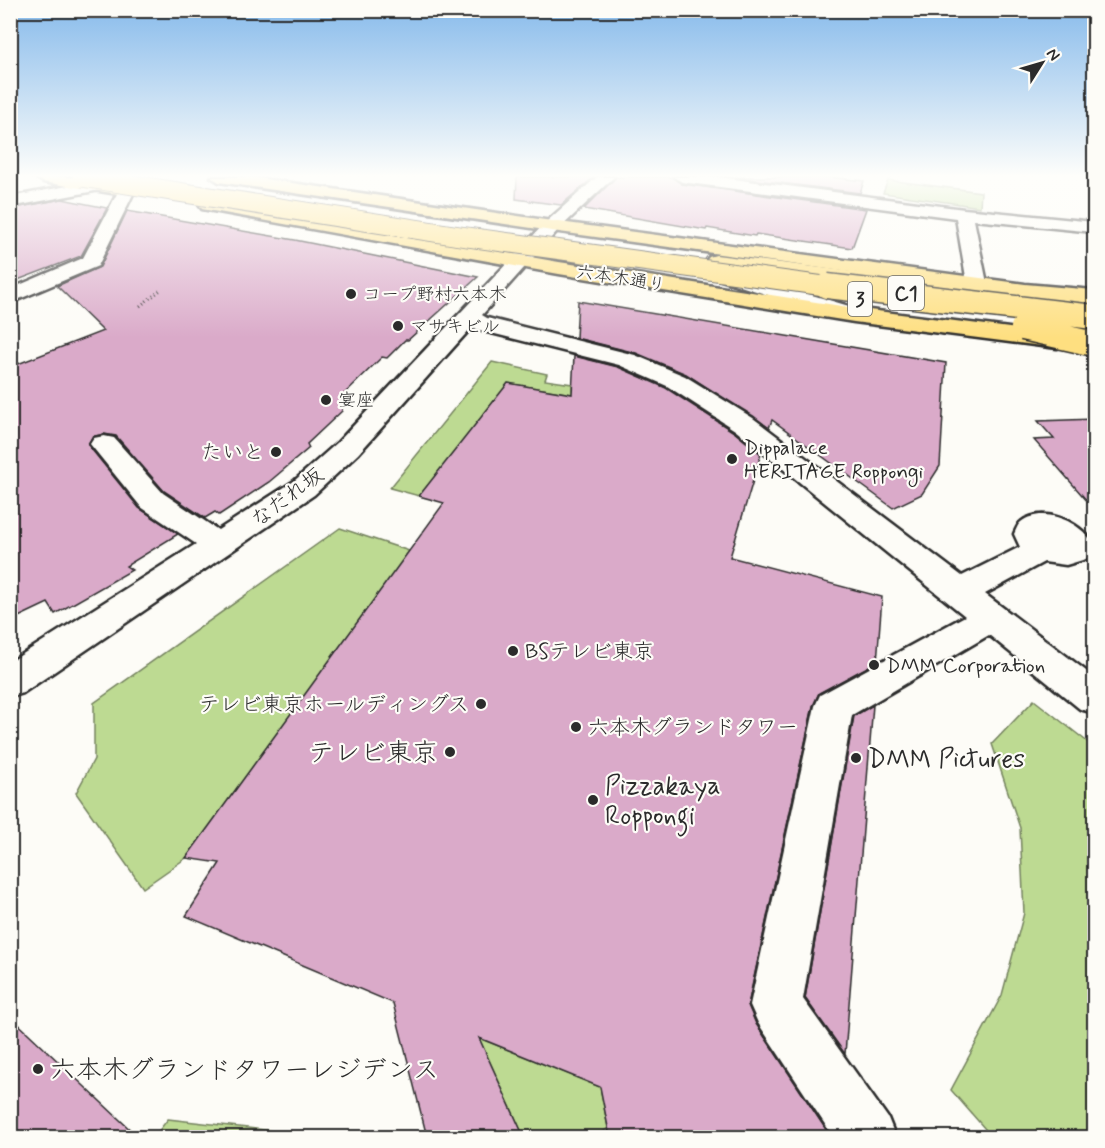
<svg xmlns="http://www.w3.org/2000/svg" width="1105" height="1148" font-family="Mynerve,'Klee One',sans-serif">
<rect width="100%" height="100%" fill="#fdfcf7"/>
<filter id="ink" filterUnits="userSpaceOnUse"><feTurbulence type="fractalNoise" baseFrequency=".0167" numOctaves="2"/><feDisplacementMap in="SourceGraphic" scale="12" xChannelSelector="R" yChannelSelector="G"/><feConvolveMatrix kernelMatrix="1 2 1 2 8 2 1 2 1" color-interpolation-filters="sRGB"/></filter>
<g filter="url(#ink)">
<path fill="#bdda92" stroke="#74825e" stroke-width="1.5" d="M888 180 981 192 980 207 883 193Z
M492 362 547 374 545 380 572 384V394L508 383 419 496 390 488Z
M340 528 409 551 186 858 143 888 76 793 94 759V703Z
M1034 700 1094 747V1137H992L951 1090 1002 995 1024 913 1020 828 992 744Z
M479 1038 600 1087 608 1128 596 1137H524Z
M168 1119 327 1137H154Z"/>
<path fill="#daaac9" stroke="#2b2b2b" stroke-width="1.5" d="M517 177H594L561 205 516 199Z
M616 177H672L682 184 866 209 852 248 756 234 755 236 707 228 706 230 584 209Z
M734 177H830L864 181 860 193Z
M62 199 107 208 81 256 10 283V209Z
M127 211 295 240 478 277 408 340H405L387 358 382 357 343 395 342 411 307 444 309 448 269 482 219 515 215 512 205 518 164 491 116 436 104 434 92 437 88 445 139 508 178 534 126 566 132 570 55 614 48 603 10 621V367L103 331 57 286 100 267Z
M578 301 946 363 940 466 922 494 893 508 772 420 769 428 686 374 636 353 576 338Z
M574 356 618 367 666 388 734 432 761 454 730 557 882 597 877 662 819 693 813 706 748 1005 756 1024 831 1137H610L600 1087 479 1038 524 1137H427L393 1003 186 916 220 863 186 858 444 503 419 496 508 383 572 394Z
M1095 419V510L1034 440 1054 439 1038 421Z
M873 705 845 1054 805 998 854 716Z
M10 1016 138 1137H10Z"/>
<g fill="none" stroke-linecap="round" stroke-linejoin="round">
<defs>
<path id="minor" d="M597 177H614L558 230 482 315 487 318 635 355 685 376 753 418 962 576 1020 547 1014 534C1016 530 1018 524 1021 522 1043 505 1080 522 1092 542L1091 551 1086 559 1066 565 1044 562 985 594 1094 677V713L1080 709 989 635 852 715 803 999 888 1118 896 1138H834L758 1023 750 1005 815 706 820 695 965 616 735 430 667 386 619 365 471 328 358 454 314 495 23 693 10 697V662L196 544 141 507 90 444 94 438 104 436 114 438 163 493 218 530 294 481 338 442 546 222Z
M674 177H718L964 209 1094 222V232L974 220 987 283 984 287 977 289 970 287 967 283 956 218 682 182Z
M99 180 107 185 105 189 10 207V197Z
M127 185 135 190 98 266 10 303V289L83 258 119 190Z
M722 268 859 309 862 314 859 319 851 321 715 278 712 274 715 270Z"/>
<path id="major" d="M35 177C52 176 117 177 126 189L118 194 43 182Z
M211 177H251L552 221 1025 284 1094 290V302L1025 296 552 231 219 182Z
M208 200 559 262 854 308 1057 334 1065 336 1069 341 1065 346 1057 348 854 322 559 274 202 209 199 205 202 201Z"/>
<path id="highway" d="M716 255 854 272 1094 295V307L854 284 709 265 706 261 709 257Z"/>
</defs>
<use href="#minor" stroke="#2b2b2b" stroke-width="5"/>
<use href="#major" stroke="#2b2b2b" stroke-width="5"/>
<use href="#highway" stroke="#2b2b2b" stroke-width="5"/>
<path stroke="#2b2b2b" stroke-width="3" stroke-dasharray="1 3" stroke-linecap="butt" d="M140 306 162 289"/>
<use href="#minor" fill="#fdfcf7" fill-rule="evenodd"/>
<use href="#major" fill="#fedf80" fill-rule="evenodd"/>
<use href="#highway" fill="#fedf80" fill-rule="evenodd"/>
<defs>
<path id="highway-bridge-far1" d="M82 177 460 236 839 288"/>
<path id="highway-bridge" d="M827 286 1094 317
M1023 328 1094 344"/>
</defs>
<use href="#highway-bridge-far1" stroke="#2b2b2b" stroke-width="21" stroke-linecap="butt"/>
<use href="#highway-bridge" stroke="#2b2b2b" stroke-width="27" stroke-linecap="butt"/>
<use href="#highway-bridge-far1" stroke="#fedf80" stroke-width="19"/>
<use href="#highway-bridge" stroke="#fedf80" stroke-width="24"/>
</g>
</g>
<linearGradient id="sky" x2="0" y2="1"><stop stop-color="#86baeb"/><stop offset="0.52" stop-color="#fefefb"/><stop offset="1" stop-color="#fefefb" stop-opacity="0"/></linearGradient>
<rect width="1105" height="338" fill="url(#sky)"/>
<g fill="#2b2b2b" stroke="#fdfcf7" stroke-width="2">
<circle cx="351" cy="294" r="6"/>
<circle cx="398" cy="326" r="6"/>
<circle cx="326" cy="400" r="6"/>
<circle cx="276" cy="452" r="6"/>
<circle cx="732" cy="459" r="6"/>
<circle cx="513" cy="651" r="6"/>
<circle cx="874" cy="665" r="6"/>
<circle cx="481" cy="704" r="6"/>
<circle cx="576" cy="727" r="6"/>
<circle cx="450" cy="752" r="6"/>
<circle cx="856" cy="758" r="6"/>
<circle cx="593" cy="800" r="6"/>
<circle cx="38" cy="1069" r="6"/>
</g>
<g text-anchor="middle" stroke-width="4.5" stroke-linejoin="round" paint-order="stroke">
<g font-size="18" fill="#2b2b2b" stroke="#fdfcf7">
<text transform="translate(621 278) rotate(9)" y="6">六本木通り</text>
</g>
<g font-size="18" fill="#2b2b2b" stroke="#fdfcf7" text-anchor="start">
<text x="363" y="300">コープ野村六本木</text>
<text x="410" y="332">マサキビル</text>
<text x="338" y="406">宴座</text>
</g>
<g fill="#fdfcf7" stroke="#6a6a68" stroke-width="1.5">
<rect x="888" y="276" width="36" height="34" rx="4.5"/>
<rect x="848" y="282" width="24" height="34" rx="4.5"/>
</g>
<g font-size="20" font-weight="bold" fill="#2b2b2b">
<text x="906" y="300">C1</text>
<text x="860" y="306">3</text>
</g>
<g font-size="21" fill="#2b2b2b" stroke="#fdfcf7" text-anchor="start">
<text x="744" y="454">Dippalace<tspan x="744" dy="24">HERITAGE Roppongi</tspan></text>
<text x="264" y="459" text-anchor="end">たいと</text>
<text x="525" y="658">BSテレビ東京</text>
<text x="886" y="672">DMM Corporation</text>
<text x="469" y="711" text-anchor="end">テレビ東京ホールディングス</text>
<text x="588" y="734">六本木グランドタワー</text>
</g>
<g font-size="21" fill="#2b2b2b" stroke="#fdfcf7">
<text transform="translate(287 497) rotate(-37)" y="7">なだれ坂</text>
</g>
<g font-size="26" fill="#2b2b2b" stroke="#fdfcf7" text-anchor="start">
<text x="438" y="761" text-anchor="end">テレビ東京</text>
<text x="868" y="767">DMM Pictures</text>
<text x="605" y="794">Pizzakaya<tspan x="605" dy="30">Roppongi</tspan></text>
<text x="50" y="1078">六本木グランドタワーレジデンス</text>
</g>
</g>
<rect width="1105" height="1148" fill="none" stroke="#fdfcf7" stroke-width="36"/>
<rect x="18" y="18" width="1069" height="1112" fill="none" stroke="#2b2b2b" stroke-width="2" filter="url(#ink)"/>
<g transform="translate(1042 63) rotate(53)" stroke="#fdfcf7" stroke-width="4.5" paint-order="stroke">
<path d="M0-4.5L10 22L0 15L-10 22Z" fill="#2b2b2b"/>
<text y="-9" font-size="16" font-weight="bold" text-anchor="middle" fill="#2b2b2b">N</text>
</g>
</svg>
